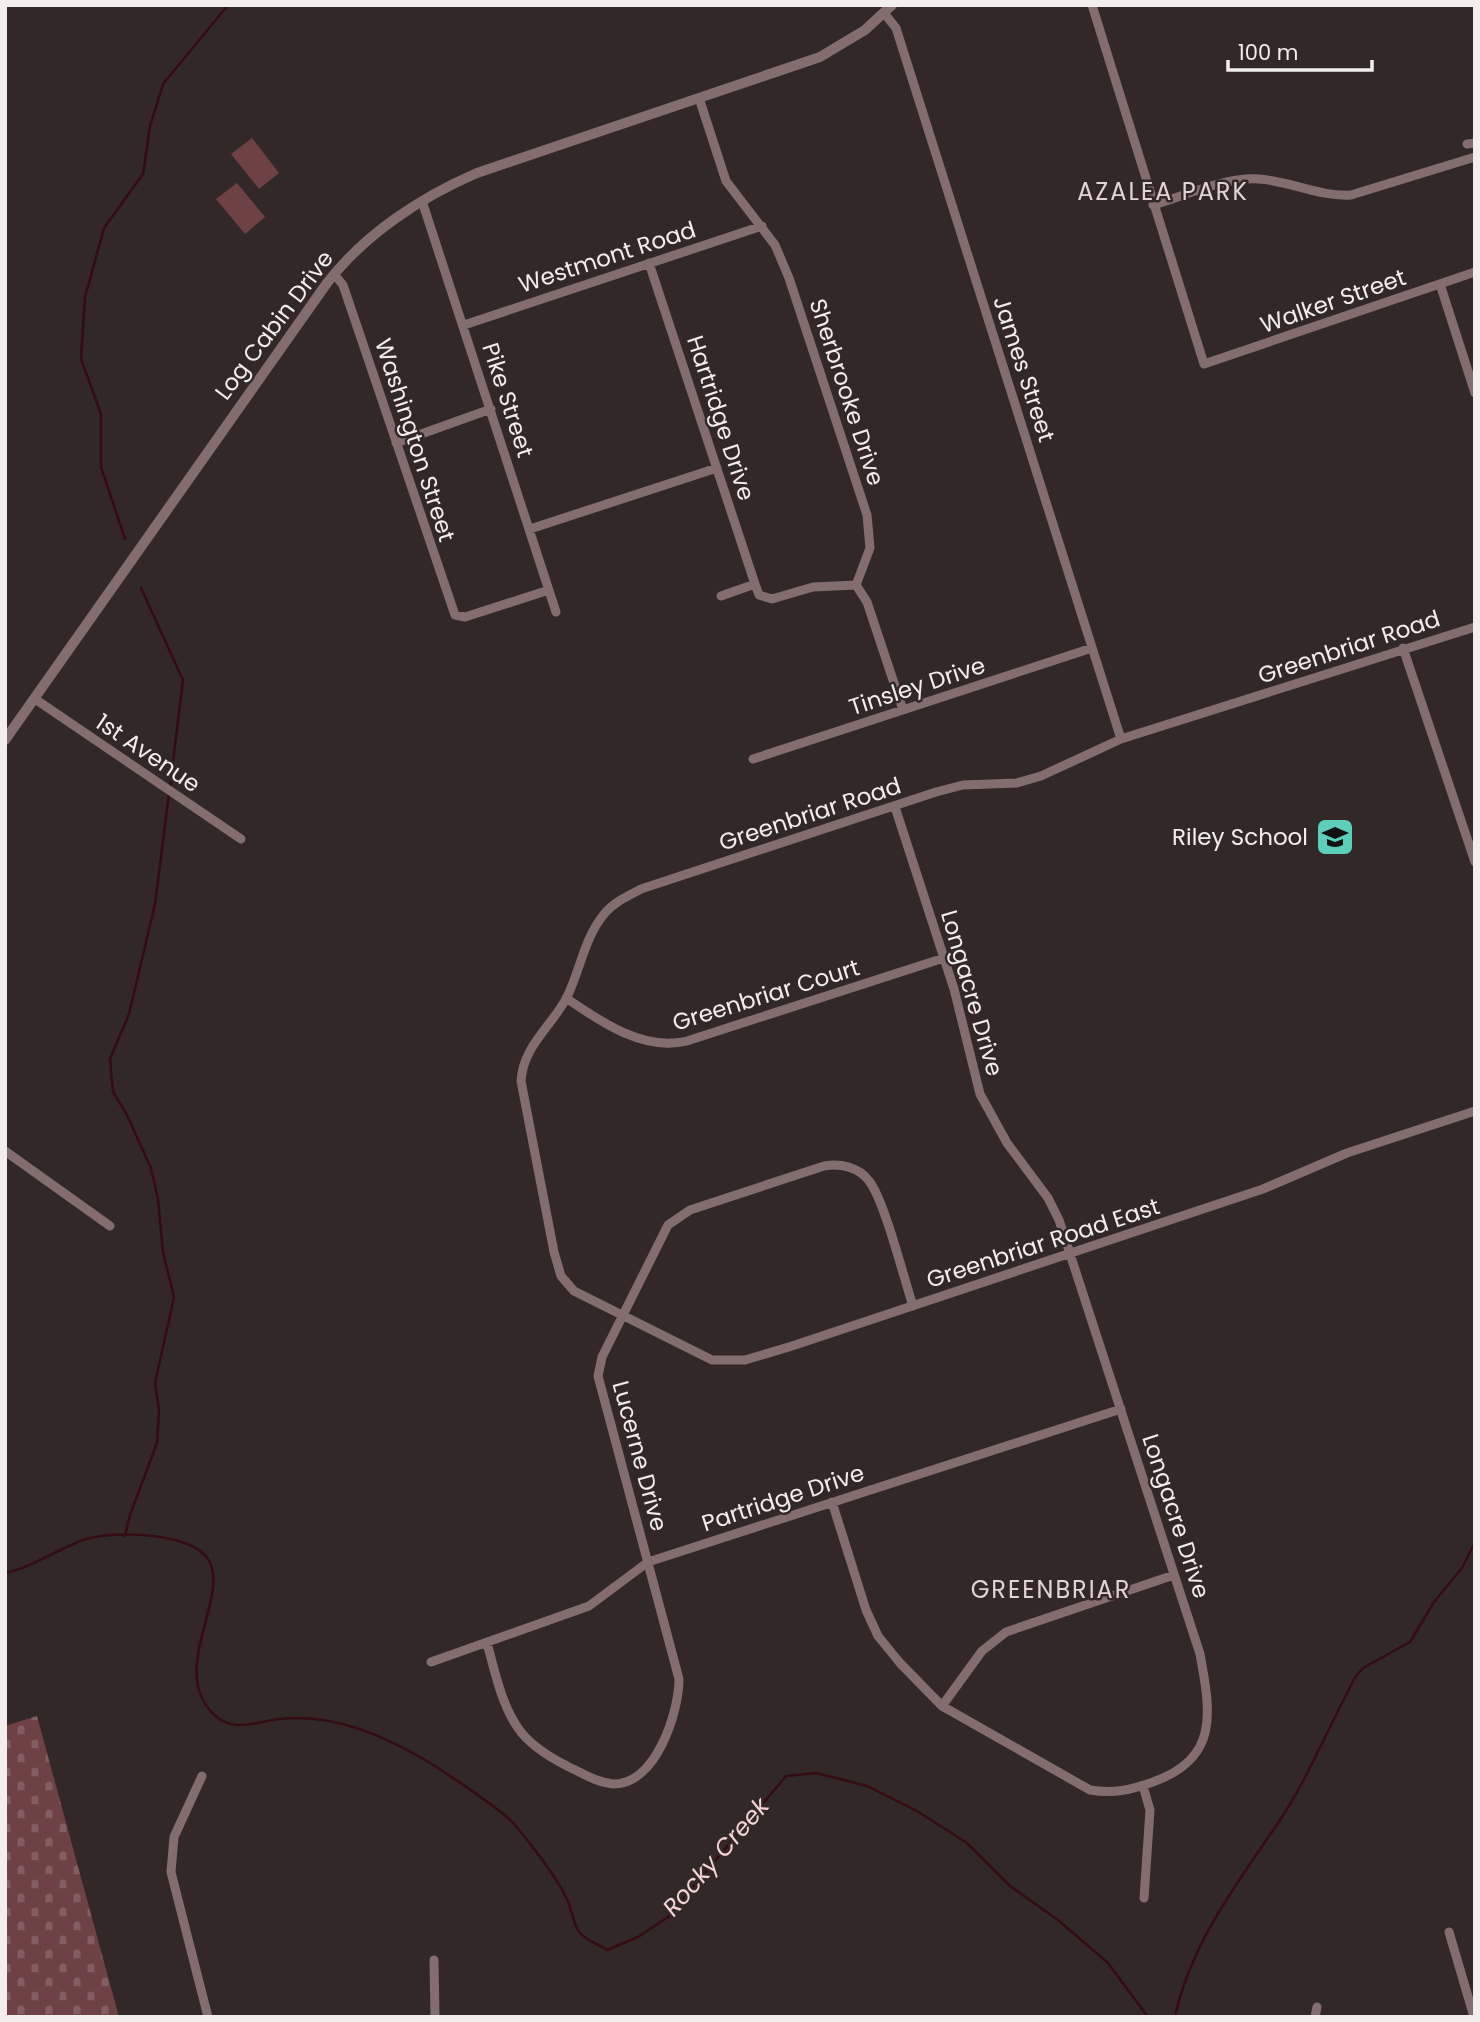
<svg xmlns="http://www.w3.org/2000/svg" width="1480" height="2022" font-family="Poppins,sans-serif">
<defs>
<pattern id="cemetery-stones" width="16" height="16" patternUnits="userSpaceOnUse" patternTransform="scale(1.75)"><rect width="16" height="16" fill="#6e4145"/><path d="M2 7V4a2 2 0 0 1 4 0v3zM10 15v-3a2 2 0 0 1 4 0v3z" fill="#835d60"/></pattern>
</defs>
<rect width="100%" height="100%" fill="#322828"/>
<path fill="#6e4145" d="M252 138 279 173 259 189 231 154Z
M237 183 265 217 245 234 216 199Z"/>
<path fill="url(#cemetery-stones)" d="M37 1716 119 2017H5V1726Z"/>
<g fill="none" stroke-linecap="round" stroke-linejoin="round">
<path stroke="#340c12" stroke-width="2.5" d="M125 539 101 467V414L81 359 85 297 104 228 143 174 150 126 163 84 228 5
M141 588 183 680 170 787
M125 1536 130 1515 157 1443 159 1410 155 1383 174 1297 163 1252 158 1199 151 1168 126 1113 113 1092 110 1059 129 1014 155 904 169 794
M5 1573C33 1567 56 1550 83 1540 111 1530 191 1532 208 1559 232 1596 164 1675 218 1718 236 1732 260 1721 280 1719 330 1713 383 1735 425 1760 442 1770 505 1812 515 1825 533 1847 554 1873 567 1899 572 1909 573 1925 580 1933 586 1940 599 1945 607 1950L638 1937 668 1917 786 1776 816 1773 867 1786 917 1811 967 1843 1010 1886 1058 1920 1108 1963 1148 2017
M1175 2017C1191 1943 1236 1885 1278 1823 1309 1777 1329 1725 1356 1676L1363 1668 1410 1642 1434 1602 1462 1568 1475 1542"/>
<path stroke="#846d6e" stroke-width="9" d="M1092 5 1204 364 1475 272
M884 13 896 28 1121 739
M699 98 726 181 775 245 789 278 867 515 870 548 856 585
M1467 144 1475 143
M422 201 556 612
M1153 205C1187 195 1224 177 1259 179 1290 181 1319 197 1351 195L1475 157
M649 263 755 584
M334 274 343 285 455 615 465 617 549 590
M1440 284 1475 393
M464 325 762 226
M396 443 491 409
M530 529 717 468
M856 585 867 602 903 710
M721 596 755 584 759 595 772 599 813 587 856 585
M1475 627 1121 739 1041 776 1017 783 963 785 936 792 641 889C628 896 614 902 605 913 584 938 581 968 567 997 552 1026 523 1046 521 1081L554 1252 561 1276 574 1291 712 1360H745L792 1346 1263 1189 1347 1153 1475 1111
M1403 648 1475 862
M35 699 241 839
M753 759 1092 648
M566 998C601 1022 644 1052 687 1041L944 958
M5 1151 110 1226
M832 1502 866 1610 878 1636 900 1663 942 1706 1090 1790C1114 1794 1130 1790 1153 1782 1219 1758 1211 1714 1200 1654L1059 1220 1048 1198 1007 1143 980 1094 954 989 895 807
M487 1643C495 1672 501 1703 518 1728 530 1746 551 1758 569 1767 584 1774 598 1783 614 1784 656 1784 679 1712 679 1679L598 1376 602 1357 668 1225 690 1210 824 1166C840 1163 859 1167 869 1181 884 1199 904 1279 913 1306
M431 1662 589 1606 648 1562 1121 1409
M942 1706 982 1651 1006 1632 1174 1575
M202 1776 174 1837 171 1872 208 2017
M1143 1786 1150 1810 1144 1898
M1449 1932 1474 2017
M434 1960 435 2017
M1315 2017 1317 2007"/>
<path stroke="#846d6e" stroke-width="10" d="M5 740 327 283C365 234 421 197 477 173L820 57 865 30 892 5"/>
</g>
<defs>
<symbol id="school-square" viewBox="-11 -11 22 22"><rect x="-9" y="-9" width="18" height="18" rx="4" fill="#5ccebb" stroke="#322828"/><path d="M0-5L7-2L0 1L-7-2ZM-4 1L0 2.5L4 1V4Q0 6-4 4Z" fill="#111"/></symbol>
</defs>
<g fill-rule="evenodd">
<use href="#school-square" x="1313" y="815" width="44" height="44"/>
</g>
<g text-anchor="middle" stroke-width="5" stroke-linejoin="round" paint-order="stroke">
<g font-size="23" fill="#f4eded" stroke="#322828">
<text transform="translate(607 257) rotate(-18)" y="8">Westmont Road</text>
<text transform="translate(1333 301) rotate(-19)" y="8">Walker Street</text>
<text transform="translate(274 325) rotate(-53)" y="8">Log Cabin Drive</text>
<text transform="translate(1024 369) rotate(72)" y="8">James Street</text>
<text transform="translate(847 392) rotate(72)" y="8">Sherbrooke Drive</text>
<text transform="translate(508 400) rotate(72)" y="8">Pike Street</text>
<text transform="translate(721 418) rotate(72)" y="8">Hartridge Drive</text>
<text transform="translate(415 440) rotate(72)" y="8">Washington Street</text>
<text transform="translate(1349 647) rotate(-18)" y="8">Greenbriar Road</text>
<text transform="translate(917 686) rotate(-18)" y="8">Tinsley Drive</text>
<text transform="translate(148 753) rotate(34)" y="8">1st Avenue</text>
<text transform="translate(810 814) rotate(-18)" y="8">Greenbriar Road</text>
<text transform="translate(972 993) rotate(74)" y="8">Longacre Drive</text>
<text transform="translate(766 995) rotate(-17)" y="8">Greenbriar Court</text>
<text transform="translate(1043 1243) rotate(-18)" y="8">Greenbriar Road East</text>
<text transform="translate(640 1456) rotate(75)" y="8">Lucerne Drive</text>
<text transform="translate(783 1498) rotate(-18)" y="8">Partridge Drive</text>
<text transform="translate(1176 1516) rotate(72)" y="8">Longacre Drive</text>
</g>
<g font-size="23" fill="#f4eded" stroke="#322828" text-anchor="end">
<text x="1308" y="845">Riley School</text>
</g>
<g font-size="24" letter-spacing="2" fill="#e2d4d5" stroke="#322828">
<text x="1163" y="200">AZALEA PARK</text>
<text x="1051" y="1598">GREENBRIAR</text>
</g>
<g font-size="24" font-style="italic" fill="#f7d5d7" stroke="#322828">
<text transform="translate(716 1857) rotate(-49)" y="8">Rocky Creek</text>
</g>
</g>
<rect width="1480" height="2022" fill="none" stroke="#f4eded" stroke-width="14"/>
<path d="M1228 60v10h144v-10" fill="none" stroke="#f4eded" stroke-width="3.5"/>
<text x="1238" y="60" font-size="21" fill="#f4eded" stroke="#322828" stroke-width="5" paint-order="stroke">100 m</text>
</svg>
